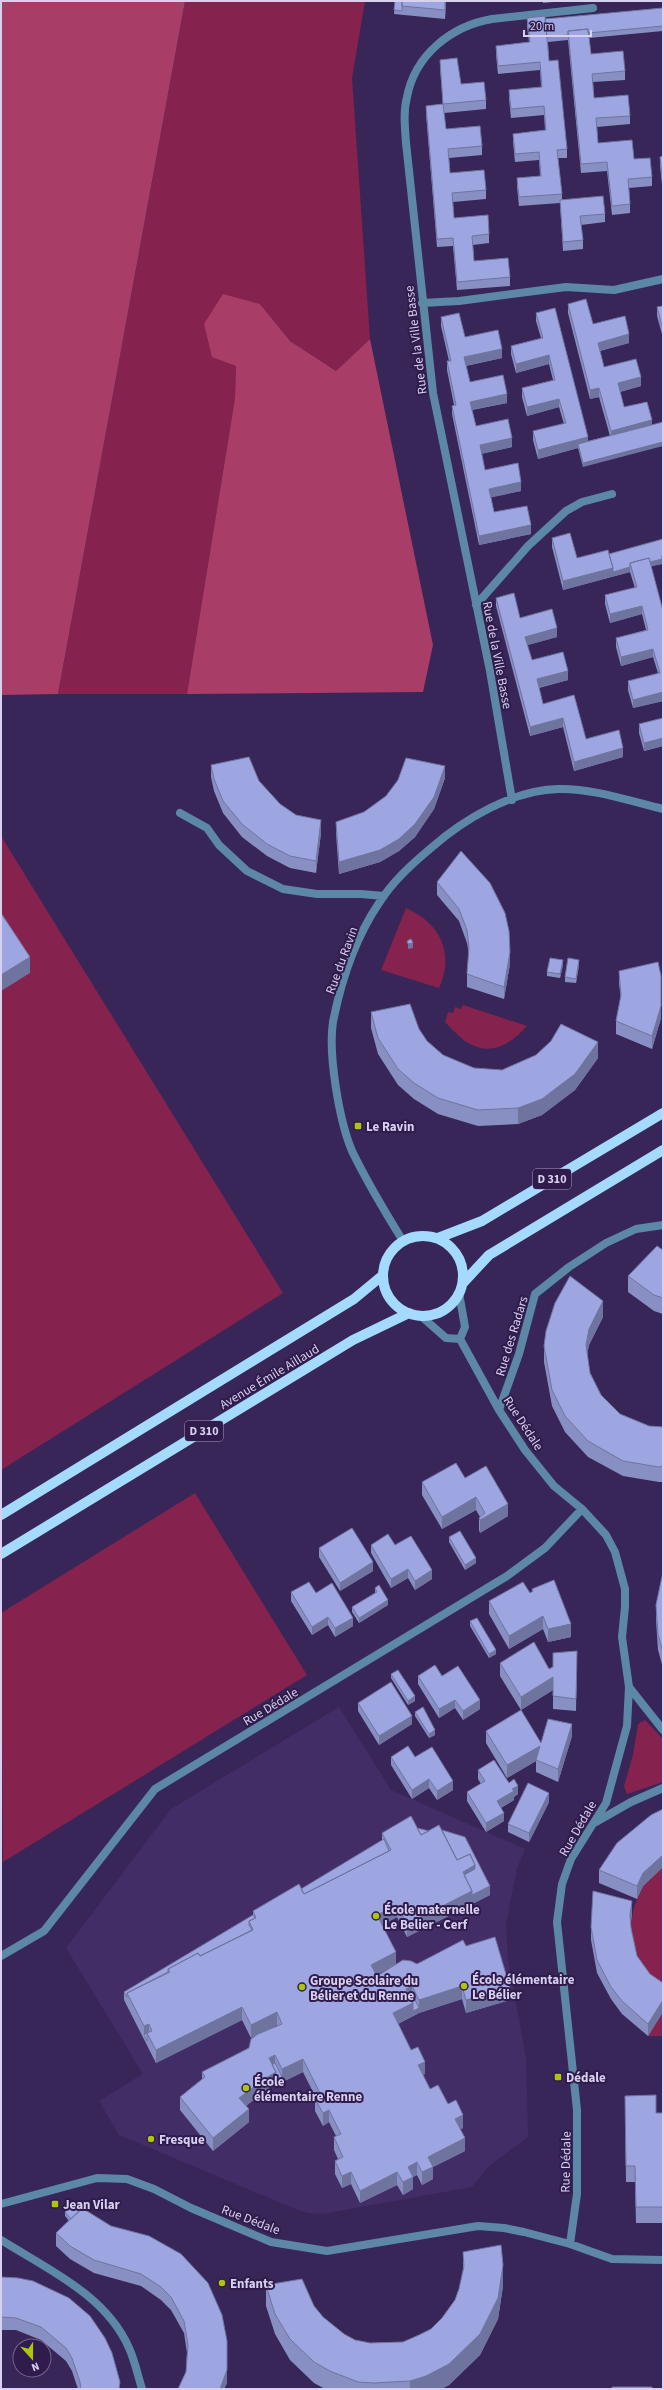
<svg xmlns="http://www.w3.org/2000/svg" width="664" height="2390" font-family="'Source Sans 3',sans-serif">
<rect width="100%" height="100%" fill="#382658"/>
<path fill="#432d66" d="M339 1707 391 1790 525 1849 517 1868 506 1924 508 1960 526 2058 528 2137 489 2166 472 2187 322 2214 307 2213 293 2208 119 2135 99 2101 143 2074 66 1948 171 1809Z"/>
<path fill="#86224e" d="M185 1H365L352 78 370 339 336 371 290 341 260 304 236 366 235 398 187 694H58Z
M1 836 283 1293 1 1470Z
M406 908C440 923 455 953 439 988L381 970Z
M463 1005 527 1026C512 1043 492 1057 468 1043 460 1038 452 1029 445 1022L448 1012 453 1013 455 1007 461 1009Z
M195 1493 307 1675 3 1862 1 1613Z
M645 1720 663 1739V1782L627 1794 624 1786 633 1755 638 1724Z
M663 1867V1996L643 1979 630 1928 634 1907 643 1886Z
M663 2012V2036H648Z"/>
<path fill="#a83d68" d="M1 1H185L58 694 1 695Z
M223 294 260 304 290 341 336 371 370 339 433 645 423 692 187 694 235 398 236 366 212 357 204 324Z"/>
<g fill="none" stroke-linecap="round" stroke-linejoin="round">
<path stroke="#5c88a5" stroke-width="8" d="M1 2240C47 2269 106 2295 129 2348 135 2361 138 2376 142 2389"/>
<path stroke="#5c88a5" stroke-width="8" d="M422 303 459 301 566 287 614 290 663 279
M476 605 528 546 566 511 582 502 612 494
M512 800 490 671 433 393 406 143C405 128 403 112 407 97 415 55 451 26 492 19L593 8
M180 813 207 828 219 845 247 871 283 889 317 894H361L384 896
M403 1241C385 1212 367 1182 352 1151 339 1120 328 1054 333 1022 341 981 356 937 379 903 393 881 412 864 431 848 464 819 513 790 558 789 593 788 629 801 663 809
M459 1293 465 1327 460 1339
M421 1316 446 1338 460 1339
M460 1339 499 1410 525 1450 554 1486 582 1509 606 1535 615 1552 625 1589V1607L622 1637 629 1687 627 1726 606 1803 571 1859 562 1884 557 1922 577 2110V2194L570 2244
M499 1410 519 1354 535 1294 569 1267 606 1243 636 1229 663 1225
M629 1687 663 1730
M596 1822 631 1802 663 1788
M1 1956 44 1931 155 1789 507 1576 545 1548 582 1509
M1 2204 97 2178 127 2179 154 2189 191 2208 271 2242 327 2251 478 2226 504 2228 524 2232 570 2244 612 2259 663 2260"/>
<path stroke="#a4dafe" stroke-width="10" d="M383 1276a40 40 0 1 1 80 0a40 40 0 1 1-80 0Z
M438 1238 482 1221 663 1113
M463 1283 489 1255 663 1150
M1 1515 354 1299 383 1275
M1 1554 353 1340 409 1313"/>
</g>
<path fill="#888fc2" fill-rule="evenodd" d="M395 1H446L445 19 394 14Z
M543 1H563L543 3Z
M663 8V31L589 38 591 54 625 71V80L593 82 594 98 630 116V124L597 127 598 143 634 159 652 177V186L629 188 630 204V213L612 215 607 171 581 173 568 40 548 42 549 61 567 149V158H558L562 194V200L605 214V222L581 225 583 240V249L563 251 560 203 519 206 517 187V178L540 176 539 160 515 162 513 142V134L545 130 544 115 511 118 509 99V90L541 87 540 70 498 74 496 55V46L529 42 527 26V18L545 19Z
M440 60 461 84 486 100V109L444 113 446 129 482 146V155L449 158 450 173 486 190V199L453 202 454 218 489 234V243L473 245 474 261 510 277V286L457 290 453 246 437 247 426 114V106L443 104 440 68Z
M663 156V184H662L660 166V157Z
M568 304 593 324 629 343 600 351 604 367 641 386 620 392 624 407 647 402 583 467 578 448 538 459 533 440V431L564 424 559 407 527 416 522 397V388L553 380 549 364 516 373 511 354V346L541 338 536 321V313L588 441 610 436 599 397 590 399 568 313Z
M663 306 662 334 657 316V307Z
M441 317 465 337 502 358 466 366 470 382 507 403 472 410 476 426 512 447 481 454 485 470 521 491 491 497 494 512 531 534 479 545 452 414V406L454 405 447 370V361H449L441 326Z
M552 538 577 558 609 554 663 539V568L662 564 651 566 663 611V701L633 708 628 690V681L658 673 653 657 621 666 616 647V638L646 630 642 614 610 623 605 604V595L635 588 630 572 563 590 552 547Z
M496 598 520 618 557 637 527 645 532 660 568 680 539 688 543 704 574 695 586 739 623 757 574 771 563 727 530 736 496 606Z
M663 718V746L644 751 639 733V724Z
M211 765 259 781 280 804 296 815 321 833 316 873 290 868 267 856 242 837 223 813 214 791 211 777Z
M445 778 434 809 415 837 399 851 380 862 339 874 336 834V822L364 812Z
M437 882 510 964 504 999 467 987V974L469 955 467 943 459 921 437 895Z
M563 965 560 978 547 976V972Z
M579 965 576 983 565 982V977Z
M619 971 661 1018 652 1049 616 1034V1021L621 999 619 984Z
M371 1012 419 1029 427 1041 443 1055 474 1068 502 1070 598 1058 575 1090 542 1115 518 1124 478 1126 438 1114 414 1099 398 1085 378 1054 371 1028Z
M663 1250V1314L654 1311 628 1292V1276Z
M603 1317 589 1345 587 1354 590 1373 601 1395 620 1414 649 1426 663 1427V1482H659L623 1476 588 1457 565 1432 552 1406 544 1362V1346Z
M465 1478 508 1516 480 1533 479 1530V1518L480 1517 476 1510 442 1529 422 1495V1482Z
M449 1537 476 1563 465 1570 449 1542Z
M371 1545H395L432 1579 415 1590 408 1578 391 1588 371 1553Z
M319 1548 373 1571 340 1591 319 1557Z
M663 1572V1668L658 1650 656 1621V1605Z
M375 1588 388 1605 359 1623 352 1612V1607L375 1593Z
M532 1589 571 1637 548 1642 543 1629 509 1649 489 1614V1601L530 1593 532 1592Z
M291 1592 316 1593 353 1626 335 1637 328 1625 312 1635 291 1601Z
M470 1621 496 1654 489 1658 470 1626Z
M577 1651 576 1711 553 1709V1690L521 1710 500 1676V1663L549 1669Z
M391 1674 415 1701 408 1705 391 1678Z
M418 1676H442L480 1709 463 1720 455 1708 439 1718 418 1684Z
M358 1703 412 1724 379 1745 358 1711Z
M415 1712 435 1735 429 1738 415 1716Z
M486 1731 541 1743 572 1736 558 1782 536 1772V1761L507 1778 486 1743Z
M391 1757H415L453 1790 437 1800 429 1788 412 1799 391 1765Z
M478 1770 509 1783 518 1794 514 1797V1800L501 1808 504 1821 486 1832 467 1801V1792L481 1784 478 1779Z
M549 1802 529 1842 508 1832V1824Z
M417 1828 429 1831 442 1830 490 1895 407 1937 397 1917 382 1925 396 1965 417 1964 466 1946 510 2000 466 2013 462 1999 419 2013 398 2024 411 2050 425 2074 423 2075 430 2089 448 2104 463 2128 460 2129 465 2151 433 2167V2179L422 2185 417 2175 413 2177V2189L403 2195 397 2185 360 2203 351 2184 342 2188 335 2174V2161L338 2159 334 2150V2137L336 2136 329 2122 323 2126 315 2111V2099L316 2098 303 2072 266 2090 246 2106 249 2122 213 2151 180 2110V2097L202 2079V2072L249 2048 254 2036 251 2038 242 2020 156 2063 124 2000V1992L253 1915V1911L301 1889 382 1840V1833ZM393 1966 377 1976 376 1975ZM277 2025V2026L267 2030Z
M662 1868 643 1886 637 1899 599 1883V1870Z
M632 1913 631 1923V1928L637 1956 650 1974 663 1983V2012L648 2036 622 2014 611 1999 597 1973 591 1940V1927Z
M625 2096 656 2113H663V2223H636L635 2182H626Z
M83 2209 227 2353V2383L224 2389H178L186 2372 187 2353 184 2333 171 2310 161 2300 141 2286 94 2273 70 2259 56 2246V2233L69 2221 65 2216V2212Z
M463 2252 503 2286 498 2319 480 2355 449 2385 441 2389H325L314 2383 290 2360 275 2334 266 2306V2285L314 2306 323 2317 344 2334 355 2340 370 2343 403 2342 419 2335 431 2329 442 2318 455 2300 459 2289 463 2271Z
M1 2277 120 2389H78L72 2371 66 2361 41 2340 16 2330H1Z"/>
<path fill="#6f749e" d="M445 1H446L445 19Z
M663 325V334H662V326Z
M629 334V343L598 351V343Z
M502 349V358L464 366V357Z
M549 355V364L516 373V364Z
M641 377V386L618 392V383Z
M599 388V397L590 399V390Z
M507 394V403L470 410V402Z
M559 399V407L527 416V407Z
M652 420V429L611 440V431Z
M588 437V445L578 444V448L538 459V450Z
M512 438V447L480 454V445Z
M663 442V446L583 467V463Z
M521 482V491L489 498V489Z
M531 525V534L479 545V536Z
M662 559V564L632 571 631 567Z
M630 567V572L563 590V581L613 568Z
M642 606V614L610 623V614Z
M557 628V637L525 646V637Z
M653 649V657L621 666V657Z
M568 671V680L537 688V679Z
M663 692V701L633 708V700Z
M563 718V727L530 736V727Z
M663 738V746L644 751V743Z
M623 748V757L574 771V762Z
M445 766V778L434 809 415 837 399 851 380 862 339 874V862Z
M321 820V833L316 873V861Z
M413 943V948L408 949V944Z
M510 952V964L504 999V987Z
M30 957V973L1 991V975Z
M563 960V965L560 978V974Z
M579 960V965L576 983V979Z
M661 976V1018L652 1049V1036Z
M598 1042V1058L575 1090 542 1115 518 1124V1108Z
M603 1301V1317L589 1345 586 1361V1345L589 1329Z
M476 1497V1510L442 1529V1517Z
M508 1504V1516L480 1533V1520Z
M476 1558V1563L465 1570V1565Z
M373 1562V1571L340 1591V1583Z
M408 1569V1578L391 1588V1579Z
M432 1570V1579L415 1590V1581Z
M388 1600V1605L359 1623V1618Z
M543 1616V1629L509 1649V1636Z
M328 1617V1625L312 1635V1627Z
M353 1618V1626L335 1637V1628Z
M571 1624V1637L548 1642V1629Z
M496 1650V1654L489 1658V1654Z
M553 1677V1690L521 1710V1697Z
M415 1696V1701L408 1705V1701Z
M455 1700V1708L439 1718V1709Z
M480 1700V1709L463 1720V1711Z
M412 1716V1724L379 1745V1736Z
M572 1724V1736L558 1782V1769Z
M435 1730V1735L429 1738V1734Z
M540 1746 536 1761 507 1778V1765Z
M429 1779V1788L412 1799V1790Z
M453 1781V1790L437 1800V1791Z
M518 1786V1794L514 1797V1800L497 1810V1801L512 1789Z
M549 1793V1802L529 1842V1833Z
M504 1813V1821L486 1832V1823Z
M662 1855H663V1867L643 1886 637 1899V1886L643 1873Z
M475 1865V1878L466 1882 463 1872Z
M490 1886V1895L407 1937V1924L472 1891Z
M632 1901V1913L630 1928V1915Z
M397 1905V1917L377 1928V1915Z
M396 1952V1965L371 1977V1965Z
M412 1986V1999L408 2001 406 1989Z
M462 1986V1999L419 2013 393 2026V2013L413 2003 419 2008V2000Z
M510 1988V2000L466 2013V2000Z
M663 2000V2012L648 2036V2024Z
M242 2007V2020L156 2063V2050Z
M277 2012V2025L251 2038V2025Z
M149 2024V2036L147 2033 144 2035V2026Z
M275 2055V2068L271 2070 269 2058Z
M303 2059V2072L266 2090 239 2111V2098L266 2078 276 2072 282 2077V2069Z
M425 2062V2074L418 2078V2065Z
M249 2109V2122L213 2151V2138Z
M329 2110V2122L323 2126V2113Z
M463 2115V2128L455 2132V2119Z
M465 2138V2151L433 2167V2179L422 2185V2172L428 2157Z
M417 2162V2175L409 2179 413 2177V2189L403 2195V2182L408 2167Z
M351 2172V2184L342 2188V2176Z
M397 2172V2185L360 2203V2191Z
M503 2265V2286L498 2319 480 2355 449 2385 441 2389H410V2381Z
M227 2341V2383L224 2389H220Z"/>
<path fill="#9ea6e2" stroke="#6f749e" d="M395 1H402V11L394 10Z
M402 1H445V10L402 6Z
M663 8V26L588 33V29L568 31V35L547 37 545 19Z
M545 16 549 61 558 60 567 149 557 150 562 194 519 197 517 178 541 176 539 152 515 154 513 134 546 130 544 106 511 109 509 90 542 87 540 62 498 66 496 46 530 42 527 18Z
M588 29 591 54 623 51 625 71 592 74 594 98 628 95 630 116 596 118 598 143 632 140 634 159 650 158 652 177 628 179 630 204 612 206 607 162 581 164 568 31Z
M457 58 461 84 484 82 486 100 443 104 440 60Z
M443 104 446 129 480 126 482 146 448 149 450 173 484 170 486 190 452 193 454 218 488 215 489 234 472 236 474 261 508 258 510 277 457 282 453 238 437 239 426 106Z
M663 156V176H662L660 157Z
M603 196 605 214 580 216 583 240 563 242 560 200Z
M586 299 593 324 625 316 629 334 598 343 604 367 636 359 641 377 618 383 624 407 647 402 652 420 611 431 599 388 590 390 568 304Z
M663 306V325L662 326 657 307Z
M555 308 588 437 538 450 533 431 566 423 559 399 527 407 522 388 555 380 549 355 516 364 511 346 543 338 536 313Z
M459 313 465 337 498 330 502 349 464 357 470 382 503 375 507 394 470 402 476 426 508 419 512 438 480 445 485 470 518 463 521 482 489 489 494 512 527 506 531 525 479 536 452 406 456 405 447 361H451L441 317Z
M663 422V442L583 463 578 444Z
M570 533 577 558 608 550 613 568 563 581 552 538Z
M663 539V555H662V559L650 562 649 558 630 563V567L613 572V568L609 554Z
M649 558 663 611V692L633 700 628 681 660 673 653 649 621 657 616 638 648 630 642 606 610 614 605 595 637 587 630 563Z
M514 593 520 618 552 609 557 628 525 637 532 660 563 652 568 671 537 679 543 704 574 695 586 739 619 730 623 748 574 762 563 718 530 727 496 598Z
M663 718V738L644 743 639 724Z
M249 757 259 781 280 804 296 815 321 820 316 861 290 856 267 844 242 824 223 801 214 779 211 765Z
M406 758 445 766 434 797 415 824 399 839 380 850 339 862 336 822 364 812 386 796 398 780Z
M461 851 490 883 505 913 509 931 510 952 504 987 467 974 469 947 467 930 459 909 437 882Z
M1 913 30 957 1 975Z
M411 939 413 943 408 944 407 941Z
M550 958 563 960 560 974 547 972Z
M568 958 579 960 576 979 565 977Z
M658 962 661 976V1006L652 1036 616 1021 621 995 619 971Z
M410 1004 419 1029 427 1041 443 1055 474 1068 502 1070 536 1055 551 1041 561 1024 598 1042 575 1074 542 1099 518 1108 478 1110 438 1098 414 1083 398 1069 378 1038 371 1012Z
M657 1246 663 1250V1298L654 1295 628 1276Z
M570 1276 603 1301 589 1329 586 1345 590 1373 601 1395 620 1414 649 1426 663 1427V1466L659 1467 623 1461 588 1441 565 1416 552 1390 544 1346 546 1331 555 1303Z
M456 1463 465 1478 486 1466 508 1504 480 1520 479 1518 485 1513 476 1497 442 1517 422 1482Z
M352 1528 373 1562 340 1583 319 1548Z
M460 1531 476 1558 465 1565 449 1537Z
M388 1534 395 1545 411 1536 432 1570 415 1581 408 1569 391 1579 371 1545Z
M663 1572V1652L658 1634 656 1605Z
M554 1580 571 1624 548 1629 543 1616 509 1636 489 1601 523 1582 530 1593 533 1591 532 1589Z
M309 1582 316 1593 332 1583 353 1618 335 1628 328 1617 312 1627 291 1592Z
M379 1585 388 1600 359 1618 352 1607 377 1592 375 1588Z
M477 1618 496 1650 489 1654 470 1621Z
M534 1642 549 1669 553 1667V1653L577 1651 576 1699 553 1696V1677L521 1697 500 1663Z
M435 1665 442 1676 458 1666 480 1700 463 1711 455 1700 439 1709 418 1676Z
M398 1670 415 1696 408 1701 391 1674Z
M391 1682 412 1716 379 1736 358 1703Z
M423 1707 435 1730 429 1734 415 1712Z
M521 1710 541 1743 548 1719 572 1724 558 1769 536 1760 540 1746 507 1765 486 1731Z
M408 1746 415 1757 432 1747 453 1781 437 1791 429 1779 412 1790 391 1757Z
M494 1760 509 1783 514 1779 518 1786 512 1789 514 1791 497 1801 504 1813 486 1823 467 1792 485 1781 478 1770Z
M528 1783 549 1793 529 1833 508 1824Z
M663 1809V1855L643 1873 637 1886 599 1870 617 1843 651 1815Z
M411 1816 421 1835 439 1825 457 1860 470 1854 475 1865 463 1872 472 1891 407 1924 397 1905 377 1915 396 1952 371 1965 377 1976 403 1960 411 1961 417 1964 463 1940 466 1946 495 1937 510 1988 466 2000 462 1986 419 2000 412 1986 406 1989 413 2003 393 2013 411 2050 418 2047 425 2062 418 2065 430 2089 438 2085 448 2104 456 2100 463 2115 455 2119 465 2138 428 2157 433 2167 422 2172 417 2162 408 2167 413 2177 403 2182 397 2172 360 2191 351 2172 342 2176 335 2161 343 2157 334 2137 341 2134 329 2110 323 2113 315 2099 321 2095 303 2059 282 2069 275 2055 269 2058 276 2072 266 2078 239 2098 249 2109 213 2138 180 2097 205 2077 202 2072 249 2048 251 2039 258 2034 282 2024 277 2012 251 2025 242 2007 156 2050 147 2033 152 2031 149 2024 144 2026 127 1993 170 1972 168 1969 198 1953 200 1956 253 1930 249 1921 256 1918 253 1911 299 1884 304 1894 391 1850 382 1833Z
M417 1828 429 1831 421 1835Z
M442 1830 465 1837 490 1886 472 1895V1891L464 1875 475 1869V1865L470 1854 457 1860Z
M384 1839 389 1851 304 1894 301 1889Z
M593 1891 632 1901 630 1915 631 1928 637 1956 650 1974 663 1983V2000L648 2024 622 2001 611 1987 597 1960 591 1927Z
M253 1915 255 1918 249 1921V1925L252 1930 200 1956 198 1953 168 1969V1972L127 1993V1997L124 1992Z
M412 1994 419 2008 413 2011V2003L410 1996Z
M147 2033V2041L144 2035Z
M275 2063 282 2077 276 2081V2072L272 2065Z
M656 2095V2113H663V2207H636L635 2166H626L625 2096Z
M77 2201 83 2208 71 2219 65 2212Z
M82 2208 111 2226 149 2236 181 2254 208 2283 222 2315 227 2341V2370L220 2389H178L186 2372 188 2345 184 2321 171 2297 161 2287 141 2274 94 2260 70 2246 56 2233Z
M501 2245 503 2265 498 2298 480 2334 449 2364 426 2376 410 2381 374 2383 358 2382 330 2371 314 2362 290 2339 275 2314 266 2285 302 2279 314 2306 323 2317 344 2334 355 2340 370 2343 403 2342 419 2335 431 2329 442 2318 455 2300 459 2289 464 2266 463 2252Z
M1 2277 18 2278 33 2281 69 2298 90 2316 105 2338 112 2353 120 2382 119 2389H81L80 2382 72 2358 66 2348 41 2327 16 2318 1 2317Z
M612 2387H652V2389H612Z"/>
<g fill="#adc60d" stroke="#2f1c4d" stroke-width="1.5">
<rect x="354" y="1122" width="8" height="8" rx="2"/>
<circle cx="376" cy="1916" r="4"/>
<circle cx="464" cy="1986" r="4"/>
<circle cx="302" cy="1987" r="4"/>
<rect x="554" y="2073" width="8" height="8" rx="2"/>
<circle cx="246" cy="2088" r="4"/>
<circle cx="151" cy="2139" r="4"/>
<rect x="51" y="2200" width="8" height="8" rx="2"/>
<circle cx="222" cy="2283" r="4"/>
</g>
<g text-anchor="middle" stroke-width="4" stroke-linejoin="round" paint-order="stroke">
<g fill="#2f1c4d" stroke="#a59abe" stroke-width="1">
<rect x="533" y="1169" width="38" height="20" rx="3"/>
<rect x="185" y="1421" width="38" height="20" rx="3"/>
</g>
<g font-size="12" font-weight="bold" fill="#d8d0ef">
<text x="552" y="1183">D 310</text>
<text x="204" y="1435">D 310</text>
</g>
<g font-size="13" fill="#d8d0ef" stroke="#2f1c4d">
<text transform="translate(415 340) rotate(-97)" y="5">Rue de la Ville Basse</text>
<text transform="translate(498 655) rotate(79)" y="5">Rue de la Ville Basse</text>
<text transform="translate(341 960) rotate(-70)" y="5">Rue du Ravin</text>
<text transform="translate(511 1336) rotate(-73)" y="5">Rue des Radars</text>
<text transform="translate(269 1376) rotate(-31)" y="5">Avenue Émile Aillaud</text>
<text transform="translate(524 1423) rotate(57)" y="5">Rue Dédale</text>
<text transform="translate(270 1706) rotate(-31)" y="5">Rue Dédale</text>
<text transform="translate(577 1828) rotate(-60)" y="5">Rue Dédale</text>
<text transform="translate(565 2162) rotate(-89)" y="5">Rue Dédale</text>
<text transform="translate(251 2219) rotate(21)" y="5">Rue Dédale</text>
</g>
<g font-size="13" font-weight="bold" fill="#d8d0ef" stroke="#2f1c4d" text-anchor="start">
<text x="366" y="1131">Le Ravin</text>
<text x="384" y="1914">École maternelle<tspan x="384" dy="15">Le Belier - Cerf</tspan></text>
<text x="472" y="1984">École élémentaire<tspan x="472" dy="15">Le Bélier</tspan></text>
<text x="310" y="1985">Groupe Scolaire du<tspan x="310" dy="15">Bélier et du Renne</tspan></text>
<text x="566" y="2082">Dédale</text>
<text x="254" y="2086">École<tspan x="254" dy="15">élémentaire Renne</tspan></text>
<text x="159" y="2144">Fresque</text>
<text x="63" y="2209">Jean Vilar</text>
<text x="230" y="2288">Enfants</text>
</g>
</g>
<rect width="664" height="2390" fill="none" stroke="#d8d0ef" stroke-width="4"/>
<g transform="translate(32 2358) rotate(159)"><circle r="19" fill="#2f1c4d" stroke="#73648e"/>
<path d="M0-3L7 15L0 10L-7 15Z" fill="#adc60d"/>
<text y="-6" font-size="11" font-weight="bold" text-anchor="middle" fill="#d8d0ef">N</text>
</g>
<path d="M524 30v6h67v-6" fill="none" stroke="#d8d0ef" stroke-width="2"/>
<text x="530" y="30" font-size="12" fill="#d8d0ef" stroke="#2f1c4d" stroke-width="3" paint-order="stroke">20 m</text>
</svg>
